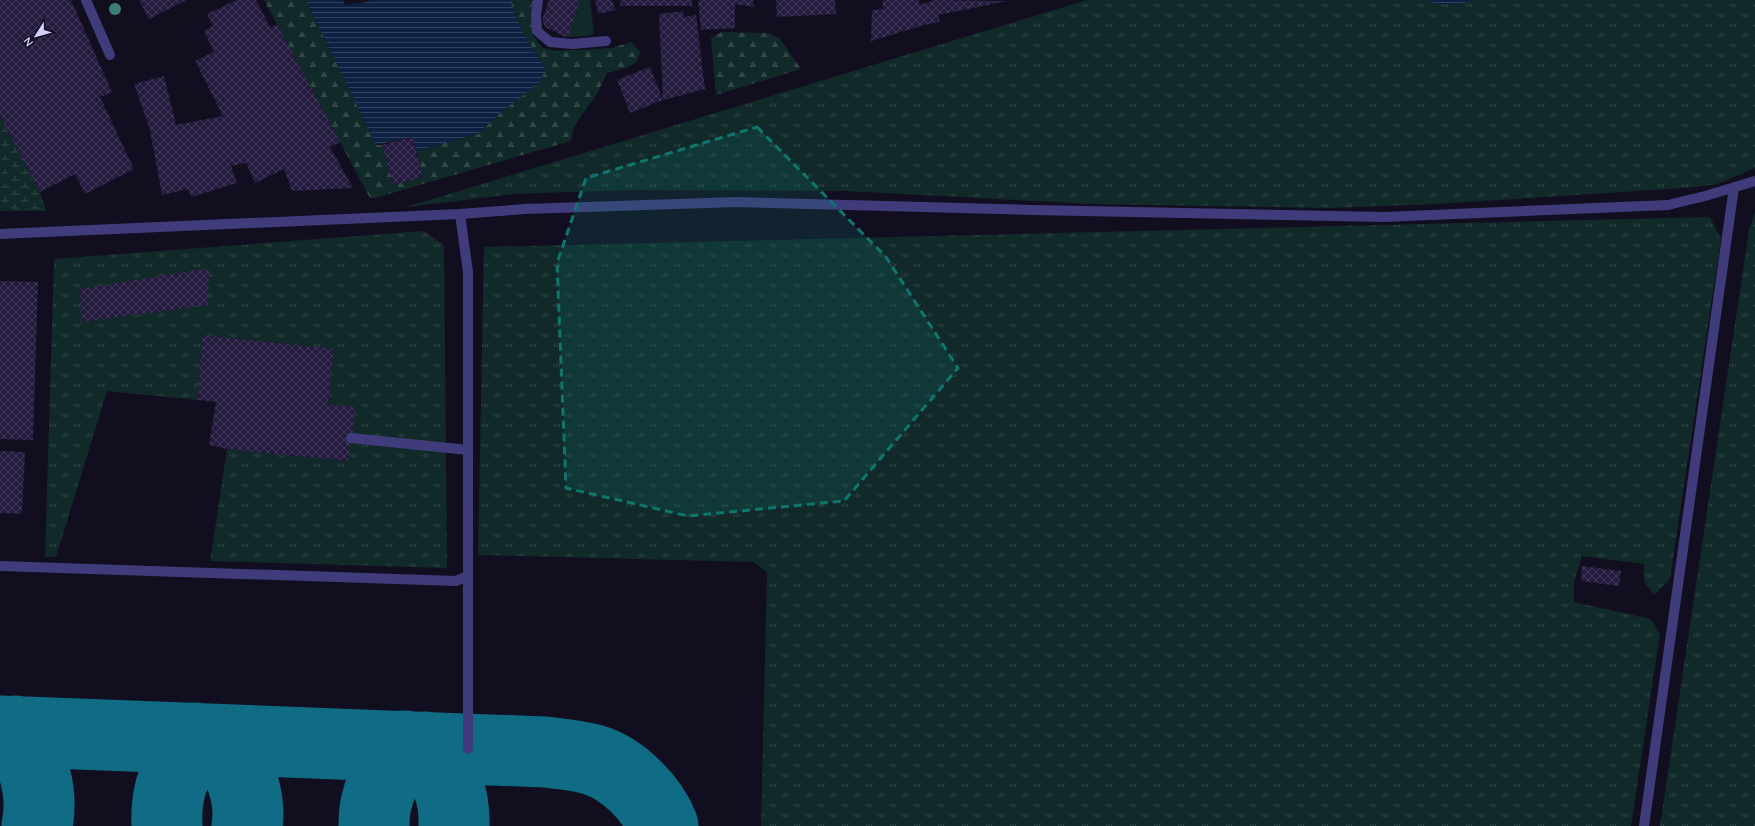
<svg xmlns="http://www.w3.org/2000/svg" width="1755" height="826" font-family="Quicksand,sans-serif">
<defs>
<pattern id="grass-tufts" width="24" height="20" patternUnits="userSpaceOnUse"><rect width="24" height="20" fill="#112929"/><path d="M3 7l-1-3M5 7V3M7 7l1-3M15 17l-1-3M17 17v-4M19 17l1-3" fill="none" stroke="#334749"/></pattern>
<pattern id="forest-firs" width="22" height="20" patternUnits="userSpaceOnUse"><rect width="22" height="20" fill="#112929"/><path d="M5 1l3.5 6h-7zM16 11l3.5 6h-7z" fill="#334749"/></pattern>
<pattern id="wetland-marsh" width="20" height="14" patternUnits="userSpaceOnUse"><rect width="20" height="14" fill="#112929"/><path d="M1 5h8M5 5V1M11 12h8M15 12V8" fill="none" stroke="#334749"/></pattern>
<pattern id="water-rules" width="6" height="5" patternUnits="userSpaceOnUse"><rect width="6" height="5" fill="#0f2142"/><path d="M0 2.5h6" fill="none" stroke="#31405e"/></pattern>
<pattern id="building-cross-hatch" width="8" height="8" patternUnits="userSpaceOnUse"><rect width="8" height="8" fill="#241b3f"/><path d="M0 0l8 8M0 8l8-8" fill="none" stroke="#433b5c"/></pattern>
</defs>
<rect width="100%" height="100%" fill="#110e1f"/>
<path fill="url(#grass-tufts)" d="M1087 0H1755V168L1718 184 1685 188 1436 204 1328 208 1092 204 846 191 628 190 515 194 406 207Z
M1755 212V826H1660L1749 230Z
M1710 217 1721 239 1670 579 1654 595 1644 582V564L1582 556 1574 582V602L1651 619 1660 634 1631 826H761L767 573 754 562 478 555 484 247Z
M424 231 444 245 447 568 210 561 227 449 347 461 356 407 328 404 334 349 202 335 198 400 107 391 56 557H45L54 259Z"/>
<path fill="url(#forest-firs)" d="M264 0H306L376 145H382L393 185 423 177 416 151 478 134 546 69C531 47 517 25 510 0H534L532 5 533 36 543 48 557 51 612 48 631 42 640 52 637 62 625 68 607 73 597 94 574 126 571 141 375 198H370Z
M721 32 769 33 780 39 801 69 716 95 711 38Z"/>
<path fill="url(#wetland-marsh)" d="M0 116 40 192 46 211H0Z"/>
<path fill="#112929" d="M580 0H590L594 33 588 36 565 37Z"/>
<path fill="url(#water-rules)" d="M306 0H343L345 5 367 2 370 0H510C517 25 531 47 546 69L539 83 501 112 478 134 416 151 412 137 376 145Z
M1427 0H1480C1464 2 1442 9 1427 0Z"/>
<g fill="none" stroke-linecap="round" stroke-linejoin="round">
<path stroke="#106c84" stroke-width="71" d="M0 731 545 752C561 754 578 755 594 760 623 769 652 798 663 826
M16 731C33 763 44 790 37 826
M225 740C237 766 252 796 247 826
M426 747C445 775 455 792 454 826
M167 826C165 788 176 770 195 738
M374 826C373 796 387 770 405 746"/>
</g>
<path fill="url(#building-cross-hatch)" d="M0 0H71L112 92 100 97 134 169 85 194 75 174 40 192 0 116Z
M139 0H186L149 19Z
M237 0H256L270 27 277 24 340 142 330 147 353 188 292 191 284 169 255 183 246 163 231 166 237 183 191 197 188 189 162 195 150 130 134 84 164 76 176 125 223 116 195 61 214 52 204 31 213 26 207 14Z
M549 0H580L569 34 565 37 545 27 542 20Z
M595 0H612L615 10 598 14Z
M621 0H692V6H620Z
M698 0H753L754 7 735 4V28L701 30Z
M776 0H835L836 14 777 17Z
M883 0H919L920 5 935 0 1007 1 938 15 940 22 924 25 871 41 872 10 882 9Z
M683 11 684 17 696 15 705 89 663 100 659 14Z
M650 67 663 100 630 113 617 80Z
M412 137 423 177 393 185 382 145Z
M209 268 208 305 81 322 80 289Z
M0 281 38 282 33 440 0 439Z
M202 335 334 349 328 404 356 407 348 461 227 449 209 445 216 402 198 400Z
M0 451 25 452 22 514 0 513Z
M1582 566 1621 571 1619 586 1581 581Z"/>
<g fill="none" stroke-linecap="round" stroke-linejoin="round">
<path stroke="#403c7c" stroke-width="10" d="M460 214 468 272V749
M0 234 460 214 525 209 737 202 1032 210 1384 217 1668 205 1705 196 1755 181
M351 438 468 450
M0 566 456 581 467 576
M1644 826 1734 187"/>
<path stroke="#403c7c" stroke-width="10" d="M86 0 110 55
M538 0 536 16 537 31 550 42 572 44 606 41"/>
</g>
<circle fill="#3c7d76" cx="115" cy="9" r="6"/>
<path fill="#0f766e" fill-opacity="0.2" stroke="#0f766e" stroke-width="3" stroke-dasharray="8 5" stroke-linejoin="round" d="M757 127 886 257 958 368 844 501 688 516 566 488 557 263 586 178Z"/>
<g transform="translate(36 36) rotate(233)" stroke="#110e1f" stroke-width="3" paint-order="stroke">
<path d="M0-3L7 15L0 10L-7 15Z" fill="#d6cffc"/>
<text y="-6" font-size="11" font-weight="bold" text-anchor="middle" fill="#d6cffc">N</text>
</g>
</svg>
